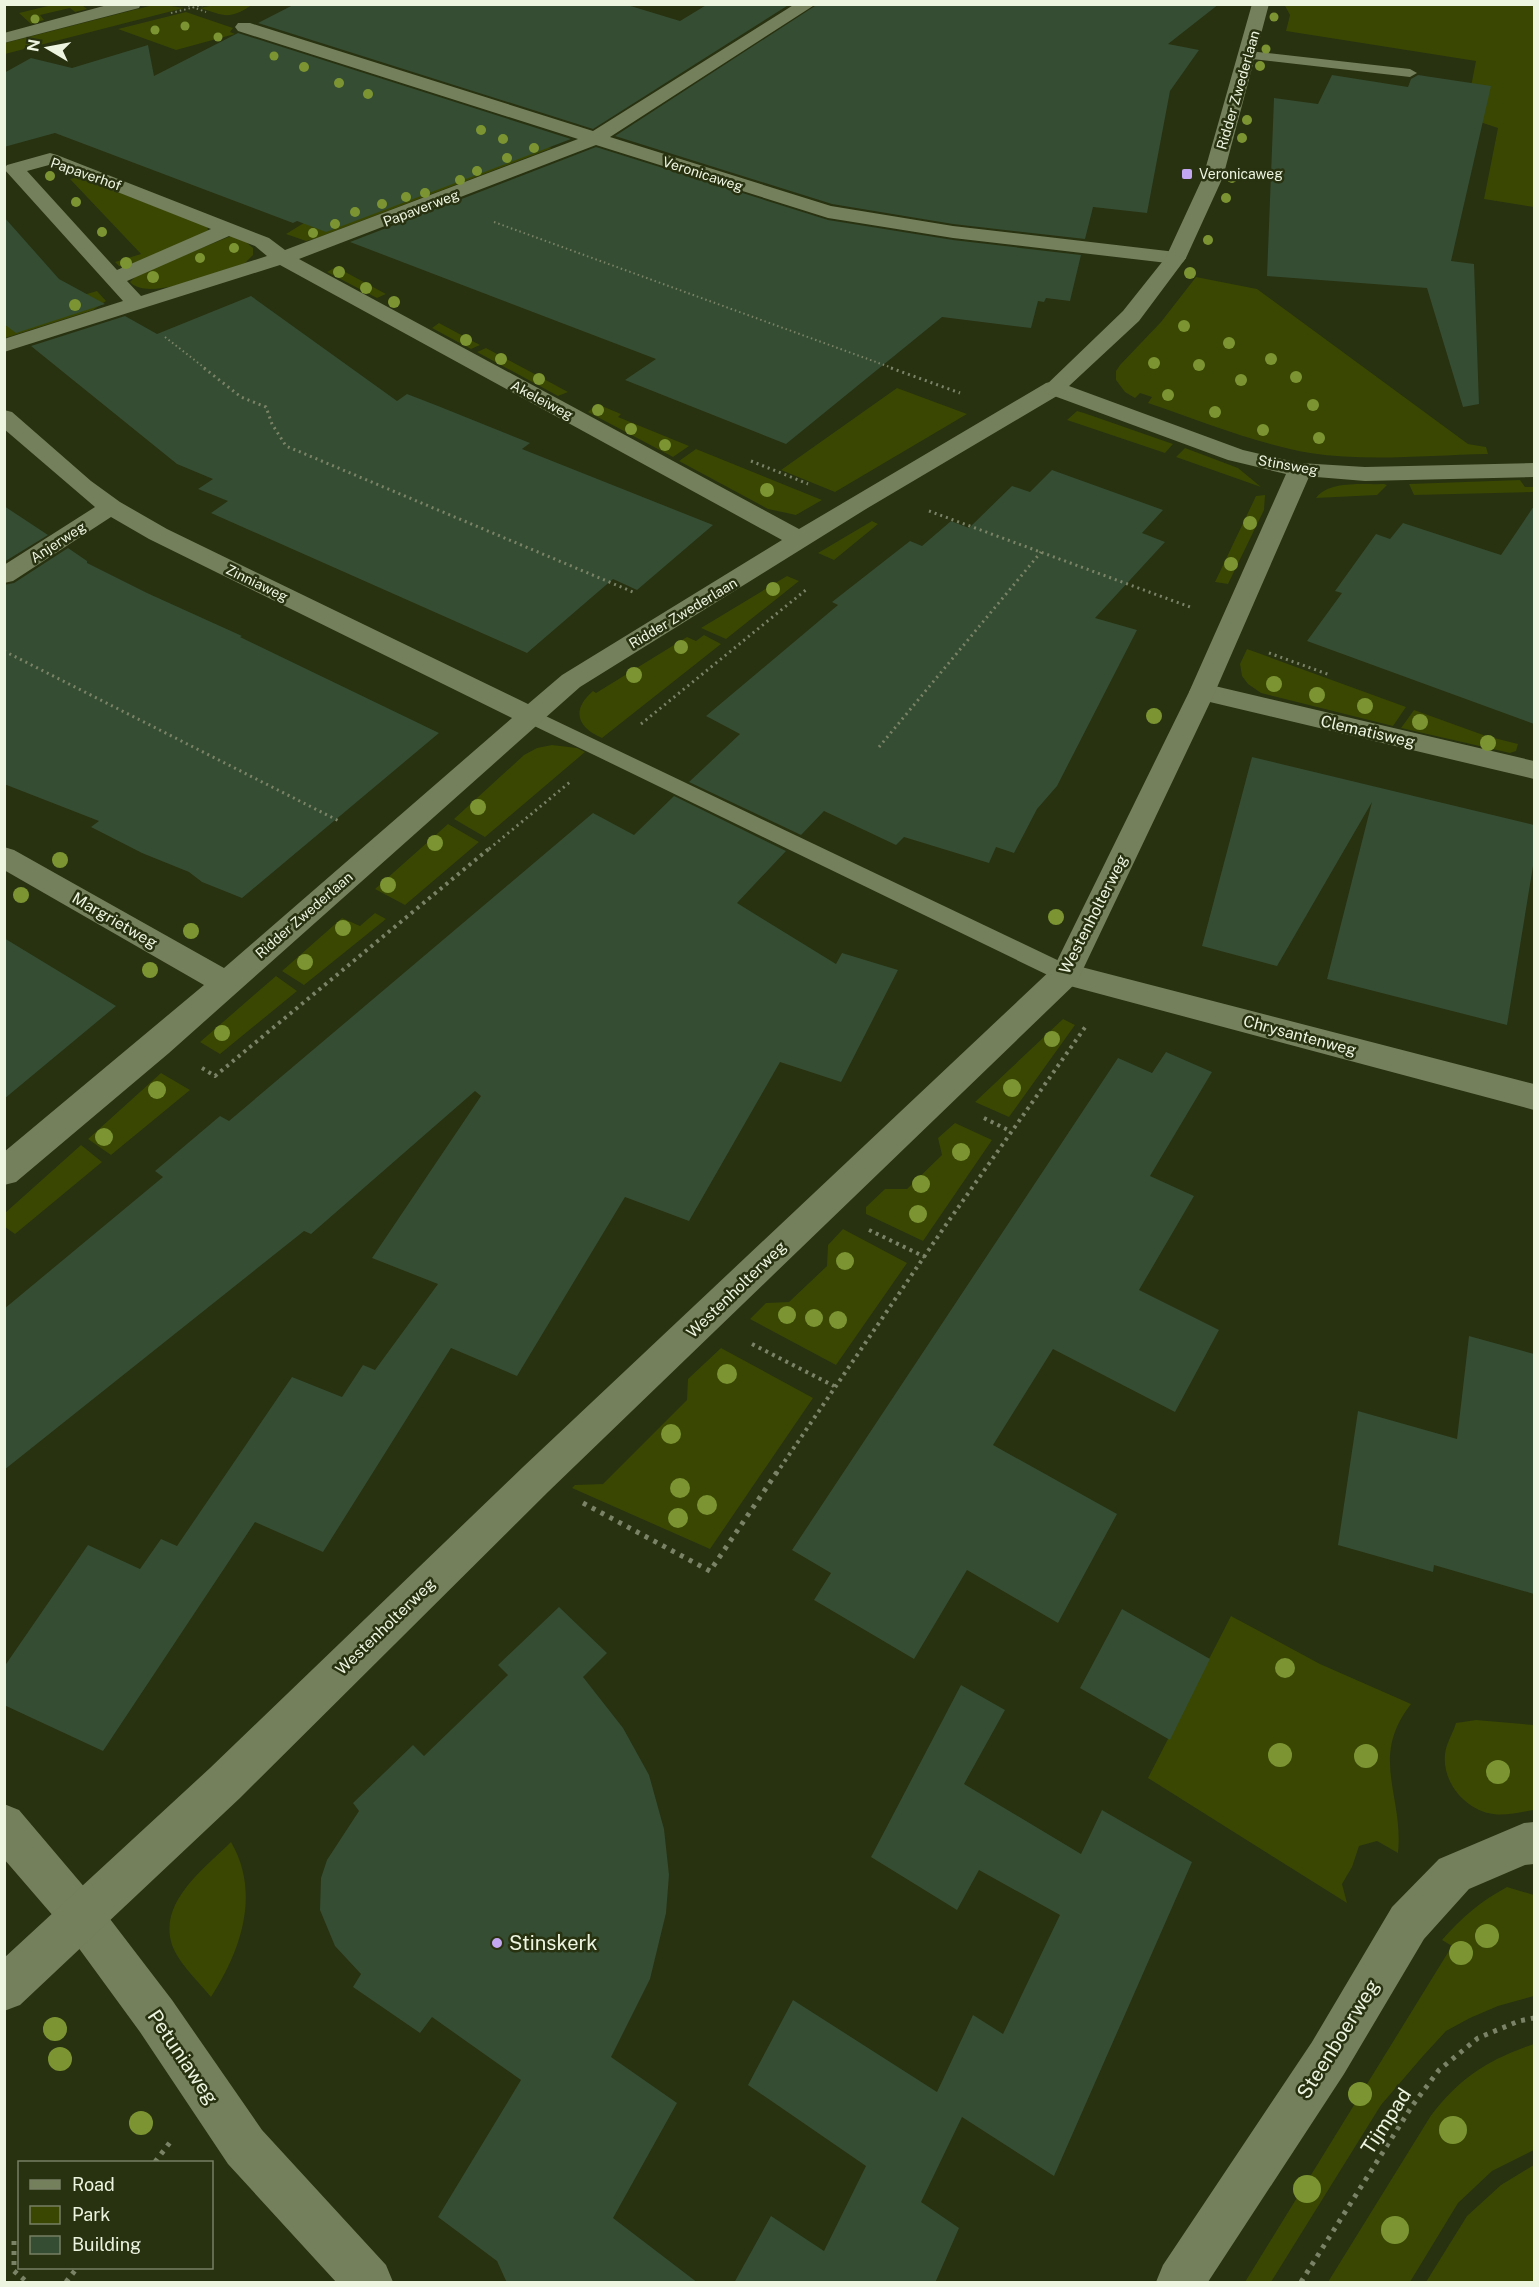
<svg xmlns="http://www.w3.org/2000/svg" width="1539" height="2287" font-family="'Public Sans',sans-serif">
<rect width="100%" height="100%" fill="#283110"/>
<path fill="#394703" d="M157 4 184 8 5 54V43Z
M1284 4 1534 5V207L1484 199 1498 128 1465 117 1476 61 1286 31 1290 15Z
M52 5H82L87 9 75 12 70 8 40 15 44 20 31 24 19 13Z
M214 5V4L252 5C229 20 225 16 200 8Z
M186 12 233 28 230 32 235 34 176 50 118 29Z
M545 146 552 148 314 239 306 241 286 234 312 218Z
M78 177 207 226 208 231 129 266H119L115 262 141 254 70 179Z
M231 236 246 242 253 248V255L245 263C222 270 148 303 130 282L138 274Z
M336 267 386 294 377 298 327 272Z
M1196 277 1257 289 1468 444 1486 447 1488 454C1430 455 1368 462 1310 453 1254 443 1201 421 1148 403L1152 397 1140 393 1135 398 1125 392 1116 380V371L1120 365 1161 322Z
M97 291 106 301 93 310 5 338V318Z
M439 323 480 345 471 349 432 328Z
M486 348 568 392 558 396 477 352Z
M897 388 967 414 835 492 781 470Z
M597 404 621 414 618 417 689 446 673 457 588 412Z
M1077 411 1084 413 1173 444 1165 453 1067 420Z
M1185 448 1238 468 1261 487 1176 457Z
M696 449 822 500 796 515 768 509 679 461Z
M1520 480 1525 487H1534V492L1414 495 1409 484Z
M1384 484 1387 485 1377 495 1316 498C1329 480 1365 485 1384 484Z
M1265 495 1264 510 1228 584 1215 582 1256 496Z
M872 521 878 524 834 560 818 553Z
M787 576 799 581 726 639 701 628Z
M704 635 721 644 602 738C577 727 571 710 593 691L596 693 687 637 696 641Z
M1247 649 1406 707 1393 726 1261 693 1248 684 1242 676 1240 664Z
M1414 710 1486 736 1518 744 1516 751 1510 753 1401 728Z
M552 745 577 748 585 752 485 837 454 819 524 755 537 748Z
M448 824 479 842 405 905 375 889Z
M375 913 386 919 304 985 282 971 342 918 360 926Z
M276 976 297 991 220 1054 200 1042Z
M1063 1019 1075 1025 1009 1117 975 1102Z
M161 1073 190 1090 111 1155 88 1139Z
M955 1123 992 1140 923 1241 866 1214V1207L885 1189H907L942 1155 938 1138Z
M81 1145 102 1162 15 1234 5 1227V1213Z
M843 1229 907 1263 836 1365 750 1319 766 1303 789 1302 827 1266 828 1245Z
M721 1348 813 1398 710 1549 572 1488 575 1485 603 1484 687 1400 688 1379Z
M1231 1616 1320 1664 1411 1704C1369 1758 1404 1795 1398 1853L1377 1841 1359 1846 1352 1867 1342 1884 1347 1903 1148 1778Z
M1476 1720 1534 1725V1810C1521 1812 1506 1816 1493 1814 1465 1810 1442 1782 1445 1754 1446 1744 1453 1733 1456 1723Z
M231 1842C261 1893 241 1951 211 1997 199 1982 179 1964 172 1945 158 1902 204 1869 231 1842Z
M1507 1887 1534 1895V1996L1498 2006 1470 2018 1446 2031 1423 2056 1381 2105 1271 2282H1245L1452 1946 1442 1940C1461 1918 1481 1901 1507 1887Z
M1534 2044V2150L1492 2171 1458 2203 1410 2282H1328L1430 2117C1460 2077 1488 2060 1534 2044Z
M1534 2165V2282H1426L1467 2216 1501 2185Z"/>
<path fill="#354d32" d="M295 4H624L680 21 708 4H790L593 129 258 23Z
M818 4H1219L1168 44 1199 50 1170 91 1147 213 1093 207 1085 239 953 224 832 204 615 136Z
M238 33 571 139 326 232 297 221 293 223 55 133 4 147V73L31 58 72 68 148 45 154 76Z
M1332 75 1408 87 1411 79 1418 75 1491 86 1451 261 1474 264 1479 404 1463 407 1427 288 1267 276 1274 98 1318 104Z
M596 147 828 220 953 240 1081 255 1070 301 1046 298 1044 302 1038 301 1031 328 942 317 786 444 625 380 656 359 350 242Z
M4 217 59 279 105 304 16 333 4 324Z
M251 296 397 401 407 394 438 406 530 443 522 449 713 525 637 590 613 579 527 653 211 513 228 501 198 489 213 479 177 464 31 346 125 316 157 334Z
M1052 470 1163 510 1142 533 1165 542 1095 618 1137 630 1057 786 1037 809 1014 853 996 847 989 863 904 837 896 845 824 811 801 835 689 782 740 734 706 716 838 605 832 602 910 541 922 546 951 521 969 528 1012 486 1030 492Z
M4 506 48 535 4 562Z
M1534 506V724L1307 641 1342 593 1335 591 1376 534 1390 539 1403 523 1501 555Z
M68 548 87 561V563L147 593 242 636 240 637 439 733 242 898 202 882 189 872 142 853 91 827 99 821 4 784V585L14 583Z
M1252 757 1534 825V860L1507 1025 1327 979 1372 802 1277 966 1202 946Z
M674 796 786 851 737 903 836 964 842 953 898 970 841 1082 780 1062 689 1221 625 1197 517 1376 451 1348 323 1552 255 1522 103 1751 4 1705V1667L88 1545 140 1569 161 1539 177 1546 292 1377 342 1397 363 1365 375 1370 438 1284 372 1258 481 1096 475 1091 311 1234 304 1231 4 1470V1309L163 1177 155 1171 220 1116 229 1121 593 813 634 835Z
M4 938 116 1006 4 1099Z
M1166 1052 1212 1072 1150 1176 1194 1196 1139 1290 1219 1330 1175 1412 1053 1349 993 1445 1117 1514 1058 1623 967 1570 914 1659 814 1600 831 1573 792 1550 1118 1058 1152 1073Z
M1469 1336 1534 1354V1594L1434 1565 1433 1572 1338 1545 1358 1411 1457 1439Z
M559 1607 607 1653 583 1677 623 1728 649 1775 664 1829 669 1875 666 1913 650 1979 611 2057 677 2103 613 2218 698 2283H507L497 2261 438 2217 521 2080 432 2017 420 2033 353 1987 361 1974 335 1946 320 1910 321 1878 327 1860 359 1811 353 1803 413 1745 424 1756 508 1675 498 1665Z
M1122 1609 1210 1659 1170 1740 1080 1688Z
M961 1685 1005 1710 964 1784 1081 1854 1102 1810 1192 1862 1054 2176 962 2117 921 2202 959 2228 935 2283H734L771 2216 824 2251 866 2166 748 2085 793 2000 937 2092 973 2015 1003 2034 1060 1915 979 1870 957 1910 871 1857Z"/>
<g fill="none" stroke-linecap="round" stroke-linejoin="round">
<path stroke="#7b8367" stroke-width="2" stroke-dasharray="1.5 3" stroke-linecap="butt" d="M184 4 206 12
M171 13 207 4
M494 222 895 369
M165 337 206 369"/>
<path stroke="#7b8367" stroke-width="3" stroke-dasharray="2 4" stroke-linecap="butt" d="M204 368 241 397 266 407 272 424 286 446 633 592
M891 368 960 393
M751 461 808 484
M929 511 1190 607
M4 651 341 822
M1269 653 1330 675
M641 724 807 589
M879 747 1041 552
M489 849 570 782"/>
<path stroke="#7b8367" stroke-width="4" stroke-dasharray="3 4.5" stroke-linecap="butt" d="M202 1068 215 1076 491 847
M984 1118 1010 1131
M869 1230 925 1257
M752 1344 834 1386
M776 1474 943 1229 1086 1026"/>
<path stroke="#7b8367" stroke-width="5" stroke-dasharray="4 6" stroke-linecap="butt" d="M583 1503 710 1571 777 1472
M155 2162 171 2141
M14 2241V2271L27 2282
M66 2282 77 2268
M1301 2282 1412 2106 1439 2070 1478 2038 1519 2021 1534 2018"/>
<path fill="#747f5b" fill-rule="evenodd" d="M1249 51 1410 69 1417 73 1410 77 1244 58 1242 55 1244 52Z
M531 709 1074 968 1078 974 1074 980 1066 983 1058 980 524 721 521 716 524 711Z"/>
<path fill="#747f5b" fill-rule="evenodd" d="M795 4H816L610 137 831 206 953 226 1176 252 1183 254 1186 258 1183 262 1176 264 953 238 828 218 596 145 299 259 799 529 1046 383 1054 381 1062 383 1065 388 1062 393 866 509 580 687 169 1053 16 1182 4 1185V1152L204 985 4 870V847L14 850 224 968 512 718 149 539 111 517 13 581 4 583V565L95 507 4 429V410L12 412 91 481 120 502 167 529 528 704 562 675 782 540 280 265 4 352V339L123 301 4 169 7 165 50 153 57 155 269 238 285 250 578 139 238 31 235 27 238 23H250L593 131ZM49 165 211 229 117 270 27 171ZM229 236 255 246 267 256 141 296 127 281Z
M1300 463 1365 467 1534 463V477L1365 481 1292 475 1288 470 1292 465Z
M1202 683 1534 761V779L1193 698 1189 692 1193 686Z
M1066 963 1534 1084V1110L1055 982 1051 974 1055 966Z
M4 1804 19 1810 97 1902 172 2000 262 2130 386 2265 393 2282H336L228 2164 140 2032 67 1932 4 1859Z
M1534 1822V1864L1525 1865 1469 1889 1424 1939 1344 2074 1208 2282H1156L1163 2265 1312 2042 1392 1907 1439 1859 1524 1823Z"/>
<path fill="#747f5b" fill-rule="evenodd" d="M111 4H141L139 8 4 43V33Z
M1252 4H1269L1223 177 1186 258 1139 321 1069 386 1243 450 1308 465 1312 470 1215 692 1077 982 549 1491 240 1798 20 2005 4 2011V1958L210 1768 523 1467 1054 967 1189 692 1286 474 1228 460 1046 393 1043 388 1123 311 1166 257 1203 177Z"/>
</g>
<g fill="#7c9532">
<circle cx="1274" cy="17" r="4.5"/>
<circle cx="35" cy="19" r="4.5"/>
<circle cx="185" cy="26" r="4.5"/>
<circle cx="155" cy="30" r="4.5"/>
<circle cx="218" cy="37" r="4.5"/>
<circle cx="1266" cy="49" r="4.5"/>
<circle cx="274" cy="56" r="4.5"/>
<circle cx="1260" cy="66" r="5"/>
<circle cx="304" cy="67" r="5"/>
<circle cx="339" cy="83" r="5"/>
<circle cx="368" cy="94" r="5"/>
<circle cx="1247" cy="120" r="5"/>
<circle cx="481" cy="130" r="5"/>
<circle cx="1242" cy="138" r="5"/>
<circle cx="503" cy="139" r="5"/>
<circle cx="534" cy="148" r="5"/>
<circle cx="507" cy="158" r="5"/>
<circle cx="477" cy="171" r="5"/>
<circle cx="50" cy="176" r="5"/>
<circle cx="1232" cy="178" r="5"/>
<circle cx="460" cy="180" r="5"/>
<circle cx="425" cy="193" r="5"/>
<circle cx="406" cy="197" r="5"/>
<circle cx="1226" cy="198" r="5"/>
<circle cx="76" cy="202" r="5"/>
<circle cx="382" cy="204" r="5"/>
<circle cx="355" cy="212" r="5"/>
<circle cx="335" cy="224" r="5"/>
<circle cx="102" cy="232" r="5"/>
<circle cx="313" cy="233" r="5"/>
<circle cx="1208" cy="240" r="5"/>
<circle cx="234" cy="248" r="5"/>
<circle cx="200" cy="258" r="5"/>
<circle cx="126" cy="263" r="6"/>
<circle cx="339" cy="272" r="6"/>
<circle cx="1190" cy="273" r="6"/>
<circle cx="153" cy="277" r="6"/>
<circle cx="366" cy="288" r="6"/>
<circle cx="394" cy="302" r="6"/>
<circle cx="75" cy="305" r="6"/>
<circle cx="1184" cy="326" r="6"/>
<circle cx="466" cy="340" r="6"/>
<circle cx="1229" cy="343" r="6"/>
<circle cx="501" cy="359" r="6"/>
<circle cx="1271" cy="359" r="6"/>
<circle cx="1154" cy="363" r="6"/>
<circle cx="1199" cy="365" r="6"/>
<circle cx="1296" cy="377" r="6"/>
<circle cx="539" cy="379" r="6"/>
<circle cx="1241" cy="380" r="6"/>
<circle cx="1168" cy="395" r="6"/>
<circle cx="1313" cy="405" r="6"/>
<circle cx="598" cy="410" r="6"/>
<circle cx="1215" cy="412" r="6"/>
<circle cx="631" cy="429" r="6"/>
<circle cx="1263" cy="430" r="6"/>
<circle cx="1319" cy="438" r="6"/>
<circle cx="665" cy="445" r="6"/>
<circle cx="767" cy="490" r="7"/>
<circle cx="1250" cy="523" r="7"/>
<circle cx="1231" cy="564" r="7"/>
<circle cx="773" cy="589" r="7"/>
<circle cx="681" cy="647" r="7"/>
<circle cx="634" cy="675" r="8"/>
<circle cx="1274" cy="684" r="8"/>
<circle cx="1317" cy="695" r="8"/>
<circle cx="1365" cy="706" r="8"/>
<circle cx="1154" cy="716" r="8"/>
<circle cx="1420" cy="722" r="8"/>
<circle cx="1488" cy="743" r="8"/>
<circle cx="478" cy="807" r="8"/>
<circle cx="435" cy="843" r="8"/>
<circle cx="60" cy="860" r="8"/>
<circle cx="388" cy="885" r="8"/>
<circle cx="21" cy="895" r="8"/>
<circle cx="1056" cy="917" r="8"/>
<circle cx="343" cy="928" r="8"/>
<circle cx="191" cy="931" r="8"/>
<circle cx="305" cy="962" r="8"/>
<circle cx="150" cy="970" r="8"/>
<circle cx="222" cy="1033" r="8"/>
<circle cx="1052" cy="1039" r="8"/>
<circle cx="1012" cy="1088" r="9"/>
<circle cx="157" cy="1090" r="9"/>
<circle cx="104" cy="1137" r="9"/>
<circle cx="961" cy="1152" r="9"/>
<circle cx="921" cy="1184" r="9"/>
<circle cx="918" cy="1214" r="9"/>
<circle cx="845" cy="1261" r="9"/>
<circle cx="787" cy="1315" r="9"/>
<circle cx="814" cy="1318" r="9"/>
<circle cx="838" cy="1320" r="9"/>
<circle cx="727" cy="1374" r="10"/>
<circle cx="671" cy="1434" r="10"/>
<circle cx="680" cy="1488" r="10"/>
<circle cx="707" cy="1505" r="10"/>
<circle cx="678" cy="1518" r="10"/>
<circle cx="1285" cy="1668" r="10"/>
<circle cx="1280" cy="1755" r="12"/>
<circle cx="1366" cy="1756" r="12"/>
<circle cx="1498" cy="1772" r="12"/>
<circle cx="1487" cy="1936" r="12"/>
<circle cx="1461" cy="1953" r="12"/>
<circle cx="55" cy="2029" r="12"/>
<circle cx="60" cy="2059" r="12"/>
<circle cx="1360" cy="2094" r="12"/>
<circle cx="141" cy="2123" r="12"/>
<circle cx="1453" cy="2130" r="14"/>
<circle cx="1307" cy="2189" r="14"/>
<circle cx="1395" cy="2230" r="14"/>
</g>
<g fill="#c4a7f1" stroke="#283110" stroke-width="2">
<rect x="1181" y="168" width="12" height="12" rx="3"/>
<circle cx="497" cy="1943" r="6"/>
</g>
<g text-anchor="middle" stroke-width="5" stroke-linejoin="round" paint-order="stroke">
<g font-size="14" fill="#edf4e0" stroke="#283110">
<text transform="translate(1238 90) rotate(-74)" y="5">Ridder Zwederlaan</text>
<text transform="translate(86 174) rotate(19)" y="5">Papaverhof</text>
<text transform="translate(703 174) rotate(18)" y="5">Veronicaweg</text>
<text transform="translate(421 208) rotate(-21)" y="5">Papaverweg</text>
<text transform="translate(542 400) rotate(28)" y="5">Akeleiweg</text>
<text transform="translate(1288 465) rotate(10)" y="5">Stinsweg</text>
<text transform="translate(58 542) rotate(-33)" y="5">Anjerweg</text>
<text transform="translate(257 583) rotate(26)" y="5">Zinniaweg</text>
<text transform="translate(683 613) rotate(-31)" y="5">Ridder Zwederlaan</text>
<text transform="translate(304 915) rotate(-41)" y="5">Ridder Zwederlaan</text>
</g>
<g font-size="14" fill="#edf4e0" stroke="#283110" text-anchor="start">
<text x="1199" y="179">Veronicaweg</text>
</g>
<g font-size="16" fill="#edf4e0" stroke="#283110">
<text transform="translate(1368 731) rotate(13)" y="6">Clematisweg</text>
<text transform="translate(1093 914) rotate(-63)" y="6">Westenholterweg</text>
<text transform="translate(115 920) rotate(30)" y="6">Margrietweg</text>
<text transform="translate(1300 1035) rotate(15)" y="6">Chrysantenweg</text>
<text transform="translate(736 1289) rotate(-44)" y="6">Westenholterweg</text>
<text transform="translate(385 1626) rotate(-44)" y="6">Westenholterweg</text>
</g>
<g font-size="20" fill="#edf4e0" stroke="#283110" text-anchor="start">
<text x="509" y="1950">Stinskerk</text>
</g>
<g font-size="20" fill="#edf4e0" stroke="#283110">
<text transform="translate(1338 2039) rotate(-58)" y="7">Steenboerweg</text>
<text transform="translate(183 2057) rotate(56)" y="7">Petuniaweg</text>
<text transform="translate(1386 2121) rotate(-57)" y="7">Tijmpad</text>
</g>
</g>
<rect width="1539" height="2287" fill="none" stroke="#edf4e0" stroke-width="12"/>
<rect x="18" y="2161" width="195" height="108" fill="#283110" stroke="#777f63" stroke-width="1.5"/>
<rect x="30" y="2180" width="30" height="9" fill="#747f5b" stroke="#777f63" stroke-width="1.5"/>
<text x="72" y="2191" font-size="18" fill="#edf4e0">Road</text>
<rect x="30" y="2206" width="30" height="18" fill="#394703" stroke="#777f63" stroke-width="1.5"/>
<text x="72" y="2221" font-size="18" fill="#edf4e0">Park</text>
<rect x="30" y="2236" width="30" height="18" fill="#354d32" stroke="#777f63" stroke-width="1.5"/>
<text x="72" y="2251" font-size="18" fill="#edf4e0">Building</text>
<g transform="translate(48 48) rotate(280)" stroke="#283110" stroke-width="4.5" paint-order="stroke">
<path d="M0-4.5L10 22L0 15L-10 22Z" fill="#edf4e0"/>
<text y="-9" font-size="16" font-weight="bold" text-anchor="middle" fill="#edf4e0">N</text>
</g>
</svg>
